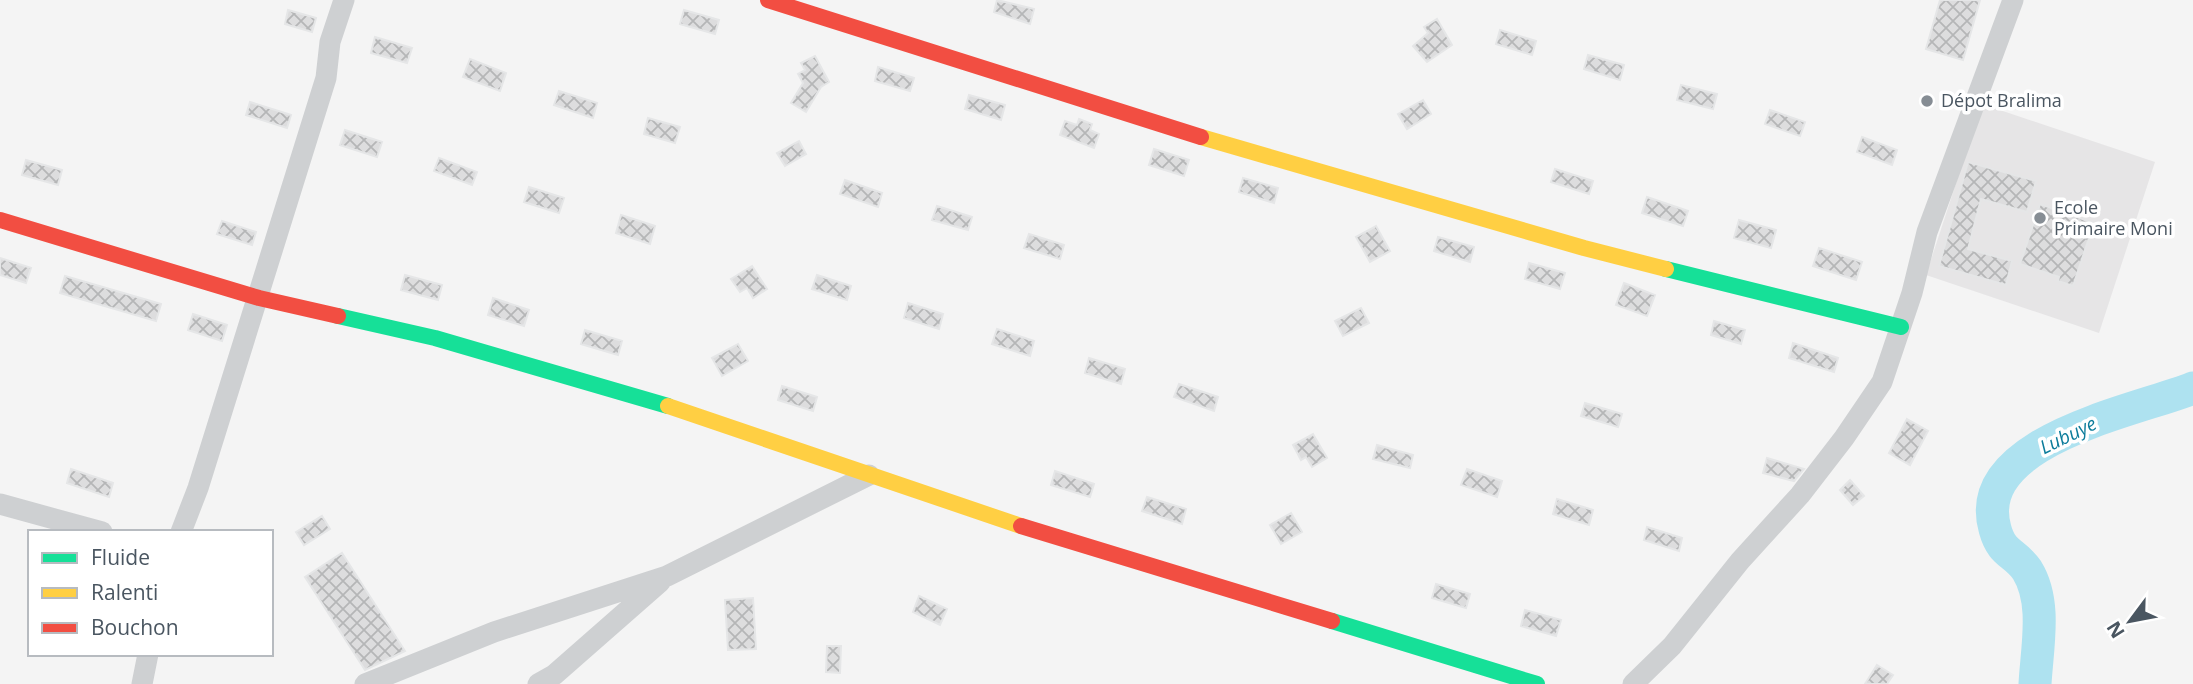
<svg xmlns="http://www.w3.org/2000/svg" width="2193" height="684" font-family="'Open Sans',sans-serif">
<defs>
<pattern id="building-cross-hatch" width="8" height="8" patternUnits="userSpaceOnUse" patternTransform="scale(1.75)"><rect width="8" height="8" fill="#ddddde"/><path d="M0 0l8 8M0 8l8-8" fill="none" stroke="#b5b6b7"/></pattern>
</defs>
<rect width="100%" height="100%" fill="#f4f4f4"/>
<path fill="#e6e5e6" d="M1982 104 2155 162 2099 333 1926 275Z"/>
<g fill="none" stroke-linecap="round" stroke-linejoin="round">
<path stroke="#aee2f0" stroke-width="33" d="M2035 684C2037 647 2047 602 2027 570 2015 552 2002 555 1995 529 1970 440 2137 411 2193 388"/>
</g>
<path fill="url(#building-cross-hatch)" stroke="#e5e6e7" stroke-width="2" d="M997 0 1034 9 1030 24 994 12Z
M1940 0H1980L1963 60 1926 49Z
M288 10 316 18 312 32 285 24Z
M684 10 719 20 715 34 680 24Z
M1437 19 1452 45 1427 62 1413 46 1428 33 1424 27Z
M1500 30 1536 41 1532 55 1496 44Z
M375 37 412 48 407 63 371 53Z
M1588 55 1624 65 1620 80 1584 69Z
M815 56 829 82 821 87 806 112 791 103 803 83 798 74 805 70 801 63Z
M470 59 506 73 500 91 463 77Z
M878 67 914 78 910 91 875 81Z
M1681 85 1717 94 1713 109 1677 100Z
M559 91 597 103 593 118 554 105Z
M969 95 1005 105 1001 120 965 109Z
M1423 100 1431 114 1407 129 1398 114Z
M250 102 291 115 287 128 246 115Z
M1770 110 1805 122 1800 136 1765 124Z
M648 118 680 127 675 143 644 134Z
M1079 119 1092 124 1090 130 1099 134 1094 148 1060 135 1065 121 1077 125Z
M345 130 382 142 377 157 340 145Z
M1862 137 1897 150 1892 165 1857 152Z
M799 141 806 154 785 166 777 153Z
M1154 149 1189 160 1184 176 1149 165Z
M439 158 477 172 472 185 434 171Z
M26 160 62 170 58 185 22 175Z
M1968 162 2036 181 2027 212 1981 199 1968 249 2012 261 2006 285 1939 266Z
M1555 169 1593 181 1589 194 1551 182Z
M1243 178 1278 188 1274 203 1239 192Z
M845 180 882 193 878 207 840 194Z
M529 187 564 198 559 213 524 202Z
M1647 197 1688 211 1683 226 1642 213Z
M2040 204 2094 223 2073 286 2058 281 2059 277 2020 264Z
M937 206 972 217 968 230 932 220Z
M621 215 655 226 650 244 616 233Z
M1739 220 1776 230 1771 248 1734 238Z
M222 221 256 232 252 245 217 234Z
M1376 226 1390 251 1370 262 1356 237Z
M1029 234 1064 245 1060 259 1024 248Z
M1438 237 1474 247 1470 262 1434 251Z
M1819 248 1862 262 1856 280 1813 266Z
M0 258 31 268 26 283 0 275Z
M1529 263 1565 273 1560 289 1525 279Z
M752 266 767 289 753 298 747 288 740 292 731 279Z
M405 275 442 285 438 300 401 290Z
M817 275 851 286 847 300 812 289Z
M65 276 161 304 156 321 60 293Z
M1624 283 1655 295 1647 316 1616 305Z
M493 298 529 310 524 326 488 315Z
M908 303 943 314 939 329 904 318Z
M1361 308 1369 323 1343 336 1335 321Z
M193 314 227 325 222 341 188 330Z
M1714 321 1745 330 1741 344 1711 335Z
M997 329 1034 341 1030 356 992 344Z
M585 330 622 341 618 355 581 344Z
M1793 343 1838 358 1834 372 1789 358Z
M738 344 748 361 722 376 712 358Z
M1089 358 1125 369 1121 384 1085 373Z
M1179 384 1218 397 1214 411 1174 397Z
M782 386 817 397 813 411 778 400Z
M1585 403 1622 414 1618 427 1581 416Z
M1907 419 1928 431 1910 465 1889 453Z
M1313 434 1327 458 1312 467 1306 457 1301 460 1293 445Z
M1377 445 1413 455 1410 468 1373 459Z
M1767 458 1804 469 1794 481 1763 473Z
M71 469 113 483 109 497 67 483Z
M1467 469 1502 481 1497 497 1461 485Z
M1055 471 1094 484 1090 497 1051 485Z
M1850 480 1864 496 1853 505 1840 490Z
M1147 497 1186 509 1182 524 1142 511Z
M1557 499 1593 510 1589 525 1553 514Z
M1291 513 1302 532 1281 544 1270 525Z
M322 516 330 529 304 545 296 532Z
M1647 527 1682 538 1679 551 1644 540Z
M342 553 405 651 365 670 305 577Z
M1436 584 1470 594 1466 608 1432 598Z
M919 596 947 609 940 625 913 612Z
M753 598 756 649 728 650 725 600Z
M1525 610 1561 620 1556 636 1521 626Z
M827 646H841L840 673 826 672Z
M1877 665 1893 675 1887 684H1865Z"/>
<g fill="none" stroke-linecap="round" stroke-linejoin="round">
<path stroke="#ced0d2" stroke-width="21" d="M0 504 102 532
M181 532 198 488 326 78 330 42 344 0
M142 684 148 654
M365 684 494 632 667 576 869 475
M538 684 554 675 660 582
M1633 684 1672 646 1740 561 1800 495 1844 438 1882 382 1912 293 1927 232 2013 0"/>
<path stroke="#16e098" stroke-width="16" d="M1666 269 1901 327
M338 316 435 338 668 406
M1332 621 1537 684"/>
<path stroke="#ffcf43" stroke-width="16" d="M1201 137 1584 248 1666 269
M668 406 1021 526"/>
<path stroke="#f24e42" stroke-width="16" d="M768 0 1201 137
M0 220 259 298 338 316
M1021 526 1332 621"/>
</g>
<g fill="#868d94" stroke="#fff" stroke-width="2.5">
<circle cx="1927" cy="101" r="7"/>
<circle cx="2040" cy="218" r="7"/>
</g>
<g text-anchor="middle" stroke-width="7" stroke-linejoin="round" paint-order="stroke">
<g font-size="18" fill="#4a5661" stroke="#fff" text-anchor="start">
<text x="1941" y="107">Dépot Bralima</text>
<text x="2054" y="214">Ecole<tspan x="2054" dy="21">Primaire Moni</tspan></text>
</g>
<g font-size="19" font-style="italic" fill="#0c7c9b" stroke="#fff">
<text transform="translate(2068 435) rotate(-26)" y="7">Lubuye</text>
</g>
</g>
<rect x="28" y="530" width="245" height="126" fill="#ffffff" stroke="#b7bbc0" stroke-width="2"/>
<rect x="42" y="553" width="35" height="10" fill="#16e098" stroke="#b7bbc0" stroke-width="2"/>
<text x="91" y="565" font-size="21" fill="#4a5661">Fluide</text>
<rect x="42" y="588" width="35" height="10" fill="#ffcf43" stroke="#b7bbc0" stroke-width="2"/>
<text x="91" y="600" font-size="21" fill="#4a5661">Ralenti</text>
<rect x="42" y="623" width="35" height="10" fill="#f24e42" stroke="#b7bbc0" stroke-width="2"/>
<text x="91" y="635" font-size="21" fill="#4a5661">Bouchon</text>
<g transform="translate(2130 621) rotate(238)" stroke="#ffffff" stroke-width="5" paint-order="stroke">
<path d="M0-5L12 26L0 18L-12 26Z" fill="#4a5661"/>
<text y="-10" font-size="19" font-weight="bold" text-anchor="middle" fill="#4a5661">N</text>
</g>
</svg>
